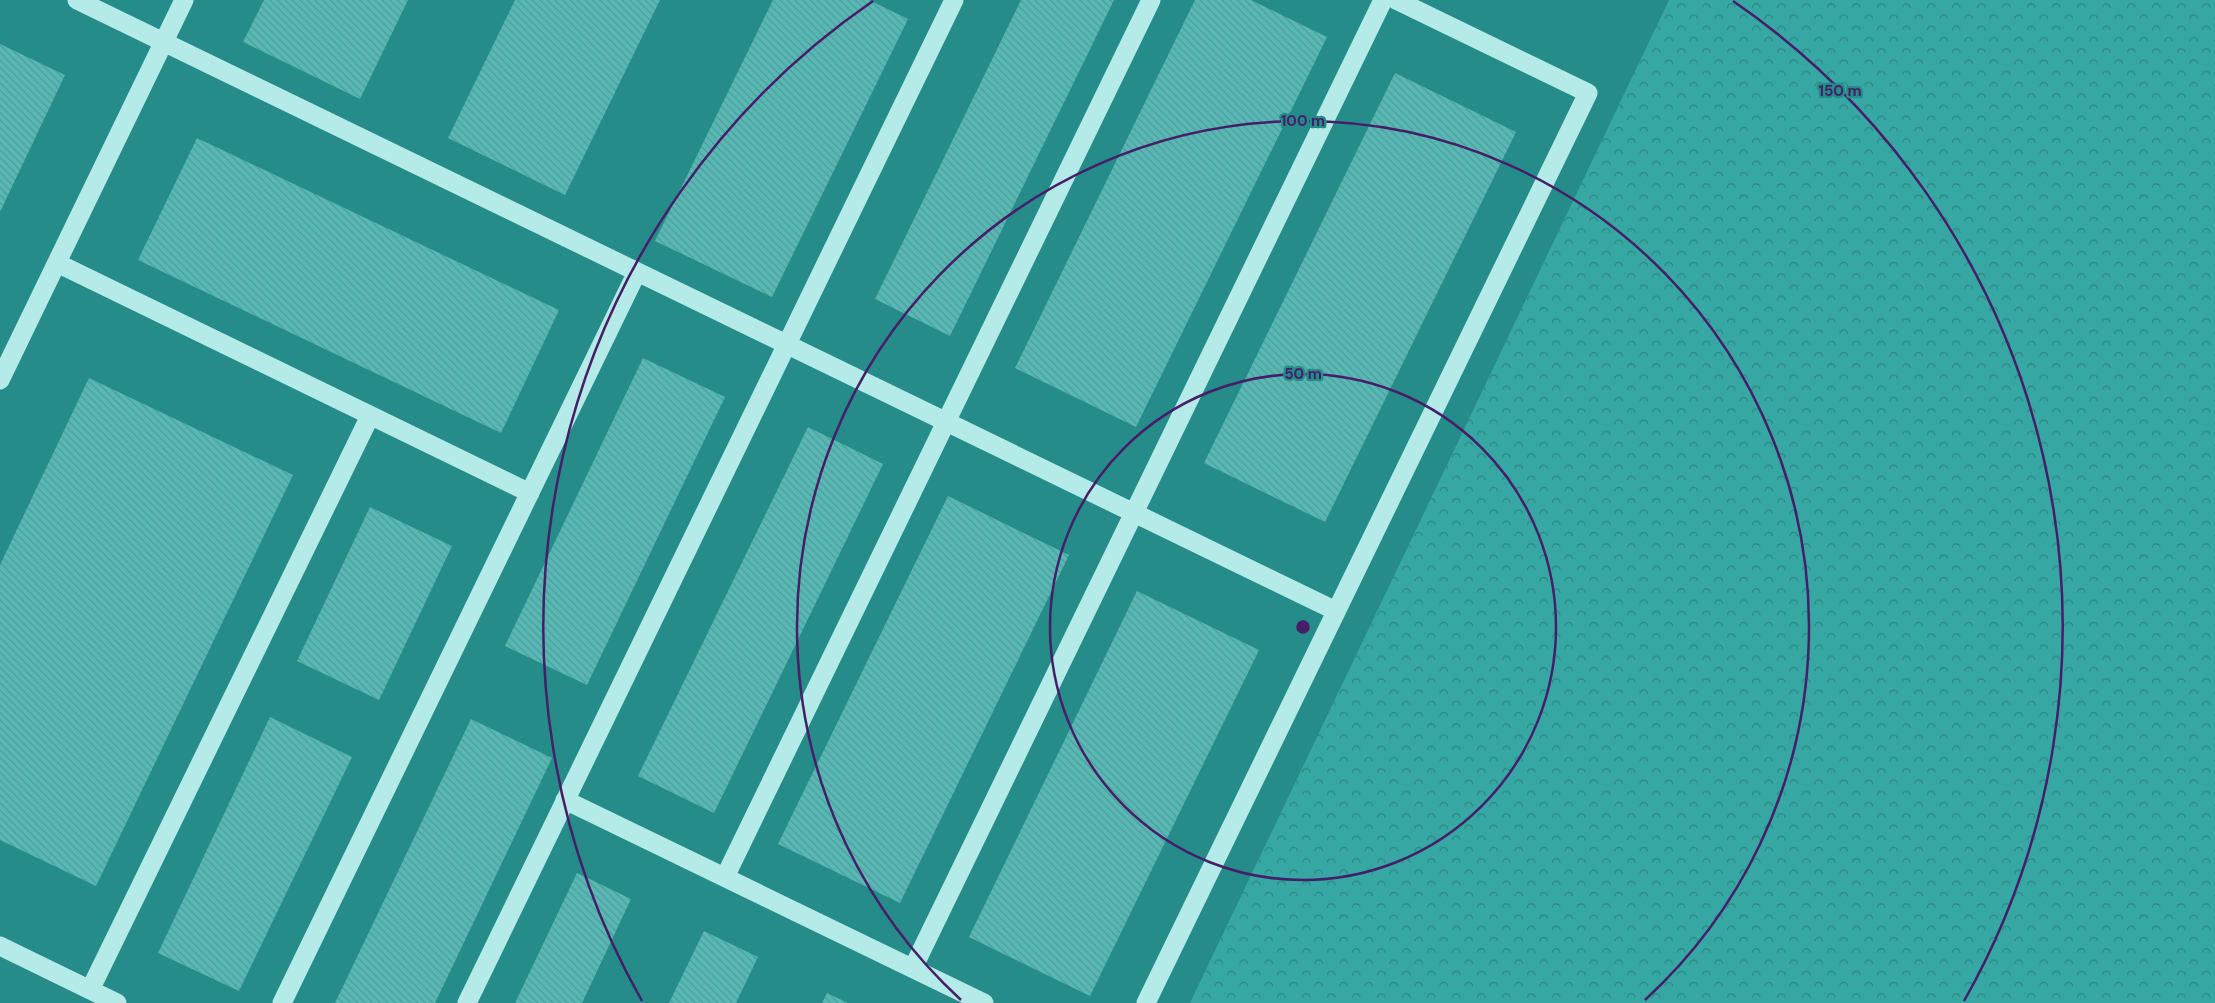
<svg xmlns="http://www.w3.org/2000/svg" width="2215" height="1003" font-family="'DM Sans',sans-serif">
<defs>
<pattern id="forest-crowns" width="20" height="18" patternUnits="userSpaceOnUse" patternTransform="scale(1.25)"><rect width="20" height="18" fill="#36a7a2"/><path d="M2 6a3 3 0 1 1 6 0M12 15a3 3 0 1 1 6 0" fill="none" stroke="#2c8783"/></pattern>
<pattern id="building-back-hatch" width="6" height="6" patternUnits="userSpaceOnUse" patternTransform="scale(1.25)"><rect width="6" height="6" fill="#59b8b4"/><path d="M-1 5l2 2M0 0l6 6M5-1l2 2" fill="none" stroke="#4c9d9a"/></pattern>
</defs>
<rect width="100%" height="100%" fill="#258c89"/>
<path fill="url(#forest-crowns)" d="M1669 0H2215V1003H1190Z"/>
<path fill="url(#building-back-hatch)" d="M264 0H408L360 99 243 42Z
M515 0H660L565 195 448 138Z
M773 0H869L908 19 772 297 655 241Z
M1021 0H1114L950 336 875 299Z
M1195 0H1251L1327 37 1136 427 1015 368Z
M0 44 65 75 0 212Z
M1395 73 1516 132 1325 522 1204 463Z
M197 138 559 310 501 433 138 260Z
M643 358 725 397 587 685 505 646Z
M89 378 293 475 96 886 0 840V565Z
M808 427 883 464 714 813 638 776Z
M948 496 1069 555 900 903 778 844Z
M370 507 452 546 379 700 297 661Z
M1137 591 1259 650 1090 996 969 937Z
M270 717 352 757 239 991 158 953Z
M471 719 552 758 435 1003H335Z
M577 873 631 899 582 1003H515Z
M704 931 758 957 736 1003H669Z
M827 993 848 1003H822Z"/>
<g fill="none" stroke-linecap="round" stroke-linejoin="round">
<path stroke="#b4eae8" stroke-width="19" d="M77 0 1336 611
M57 263 530 493
M0 380 184 0
M565 800 984 1003
M725 877 1151 0
M0 946 117 1003
M913 968 1383 0
M90 990 370 416
M282 1003 637 272
M467 1003 954 0
M1146 1003 1588 93 1396 0"/>
</g>
<g fill="none" stroke="#461e68" stroke-width="2.5">
<circle cx="1303" cy="627" r="253"/>
<path d="M961 1000A506 506 0 1 1 1645 1000"/>
<path d="M642 1001A759 759 0 0 1 873 1M1733 1A759 759 0 0 1 1964 1001"/>
</g>
<circle cx="1303" cy="627" r="8" fill="#461e68" stroke="#258c89" stroke-width="2.5"/>
<g font-size="15" text-anchor="middle" font-weight="bold" fill="#461e68" stroke="#258c89" stroke-width="4.5" stroke-linejoin="round" paint-order="stroke">
<text x="1840" y="96">150 m</text>
<text x="1303" y="126">100 m</text>
<text x="1303" y="379">50 m</text>
</g>
</svg>
